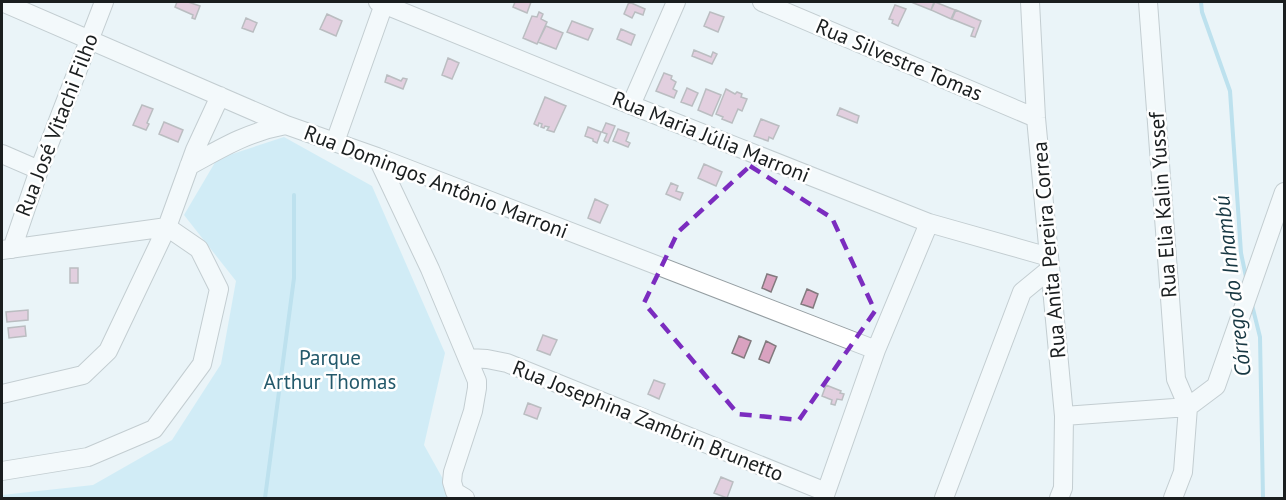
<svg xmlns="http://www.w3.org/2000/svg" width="1286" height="500" font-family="'PT Sans',sans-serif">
<rect width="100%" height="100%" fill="#eaf4f8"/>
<path fill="#b4e3f4" d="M284 137 372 186 445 353 424 445 453 497 455 498H2V495L93 485 172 440 221 364 236 281 184 215 217 159Z"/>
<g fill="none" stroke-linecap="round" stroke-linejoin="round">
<path stroke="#87cae2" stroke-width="4" d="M1201 2 1202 12 1230 91 1241 253 1246 277
M1252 305 1260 337 1263 498
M265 498 294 278V195"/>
</g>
<path fill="#d9a2c0" stroke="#827a7e" stroke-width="1.5" d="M177 2H188L200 6 195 19 192 18 193 15 175 7Z
M515 2H531L527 13 513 7Z
M629 2 645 9 643 15 635 12 632 18 624 14Z
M911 2H934L931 10Z
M935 2 955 10 951 19 931 10Z
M895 5 906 9 898 26 892 23 893 20 889 19Z
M956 10 981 21 975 37 971 36 974 28 952 19Z
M539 12 543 14 541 19 547 22 537 44 523 38 532 16 537 17Z
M710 12 724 17 718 32 704 26Z
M327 14 342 21 336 36 320 29Z
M246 18 257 23 253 32 242 28Z
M572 21 593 29 588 40 567 32Z
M546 26 563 33 556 49 538 42Z
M621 29 635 35 631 45 617 39Z
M694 50 711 57 713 52 717 54 712 64 692 56Z
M448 58 459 63 452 79 442 75Z
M664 73 672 76 671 79 676 82 673 89 677 91 674 98 656 91Z
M387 75 401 81 403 78 407 79 403 89 385 82Z
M687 88 698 93 692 106 681 102Z
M706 89 721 95 712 116 698 110Z
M726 89 735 94 737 92 742 94 741 97 747 99 742 111 738 109 732 123 722 119 723 117 716 114Z
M545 97 566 106 554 132 547 130 549 127 545 126 544 128 541 127 542 124 539 123 538 126 534 124Z
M142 105 153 109 147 123 149 124 146 130 133 125Z
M840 108 859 116 857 123 837 115Z
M761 119 779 126 773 139 769 137 768 141 754 136Z
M164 122 183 130 178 142 159 134Z
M606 123 615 126 608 143 604 141 607 134 602 132Z
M588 127 601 132 597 143 593 141V139L585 136Z
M618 129 629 133 626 141 630 143 628 147 613 141Z
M704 164 722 172 716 186 698 178Z
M671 183 678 186 676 191 683 193 680 200 666 194Z
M595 199 608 205 600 223 588 218Z
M70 268H78V283H70Z
M767 274 777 277 771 292 762 288Z
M807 289 818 294 813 308 801 304Z
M28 310V320L7 322 6 312Z
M25 326 26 336 9 338 8 328Z
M543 335 557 340 550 355 537 350Z
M739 336 751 341 744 358 732 353Z
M766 341 776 346 769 363 759 359Z
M654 380 665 384 659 399 648 394Z
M826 385 841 391 840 393 844 394 842 400 837 399 835 405 831 404 832 400 822 396Z
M528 403 541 408 537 419 524 414Z
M721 477 733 482 727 498 714 493Z"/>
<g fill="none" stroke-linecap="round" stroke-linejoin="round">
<defs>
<path id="minor" d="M2 2 286 125 377 157 876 350
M378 2 631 105 929 223 1049 257
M762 2 1036 118
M1030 2 1036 118 1064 416 1063 488 1059 498
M631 105 676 2
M335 142 384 4
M2 154 39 170
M377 157 430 269 477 381V388L473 411 453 472 452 482 455 492 465 498
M189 166C223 147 248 132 286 125
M12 249 39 170 104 2
M2 250 167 227
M468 358 487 359 507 363 826 492
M2 394 83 375 108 351 167 227 195 150 220 96
M1064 416 1188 407 1176 379 1148 2
M2 471 88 457 154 429 202 364 219 289 199 249 167 227
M824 498 876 350 929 223
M944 498 1022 292 1050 269
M1173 498 1183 472 1188 407 1216 386 1284 192"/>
</defs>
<use href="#minor" stroke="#959ea2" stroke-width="20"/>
<use href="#minor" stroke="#fff" stroke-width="18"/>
</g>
<path d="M0 0H1286V500H0ZM750 166 832 218 875 311 799 420 738 414 644 303 678 232Z" fill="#eaf4f8" fill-opacity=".55" fill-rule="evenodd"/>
<path fill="none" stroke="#7b2cbf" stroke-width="4.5" stroke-dasharray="12 8" stroke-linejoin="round" d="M750 166 832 218 875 311 799 420 738 414 644 303 678 232Z"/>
<g text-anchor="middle" stroke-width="5" stroke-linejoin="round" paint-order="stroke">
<g font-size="21" fill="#1a1e1f" stroke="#fff">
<text transform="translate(899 60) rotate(23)" y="7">Rua Silvestre Tomas</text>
<text transform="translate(57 125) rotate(-69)" y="7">Rua José Vitachi Filho</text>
<text transform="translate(711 137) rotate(22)" y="7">Rua Maria Júlia Marroni</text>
<text transform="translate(436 182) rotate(21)" y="7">Rua Domingos Antônio Marroni</text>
<text transform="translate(1163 205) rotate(-94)" y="7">Rua Elia Kalin Yussef</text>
<text transform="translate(1049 250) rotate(-95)" y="7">Rua Anita Pereira Correa</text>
<text transform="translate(648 421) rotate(22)" y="7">Rua Josephina Zambrin Brunetto</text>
</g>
<g font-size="21" fill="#23596b" stroke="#fff">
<text x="330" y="365">Parque<tspan x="330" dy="24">Arthur Thomas</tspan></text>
</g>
<g font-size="22" font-style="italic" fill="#183843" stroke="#fff">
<text transform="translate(1232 286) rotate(-97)" y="8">Córrego do Inhambú</text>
</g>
</g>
<rect width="1286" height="500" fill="none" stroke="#1a1e1f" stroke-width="6"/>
</svg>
